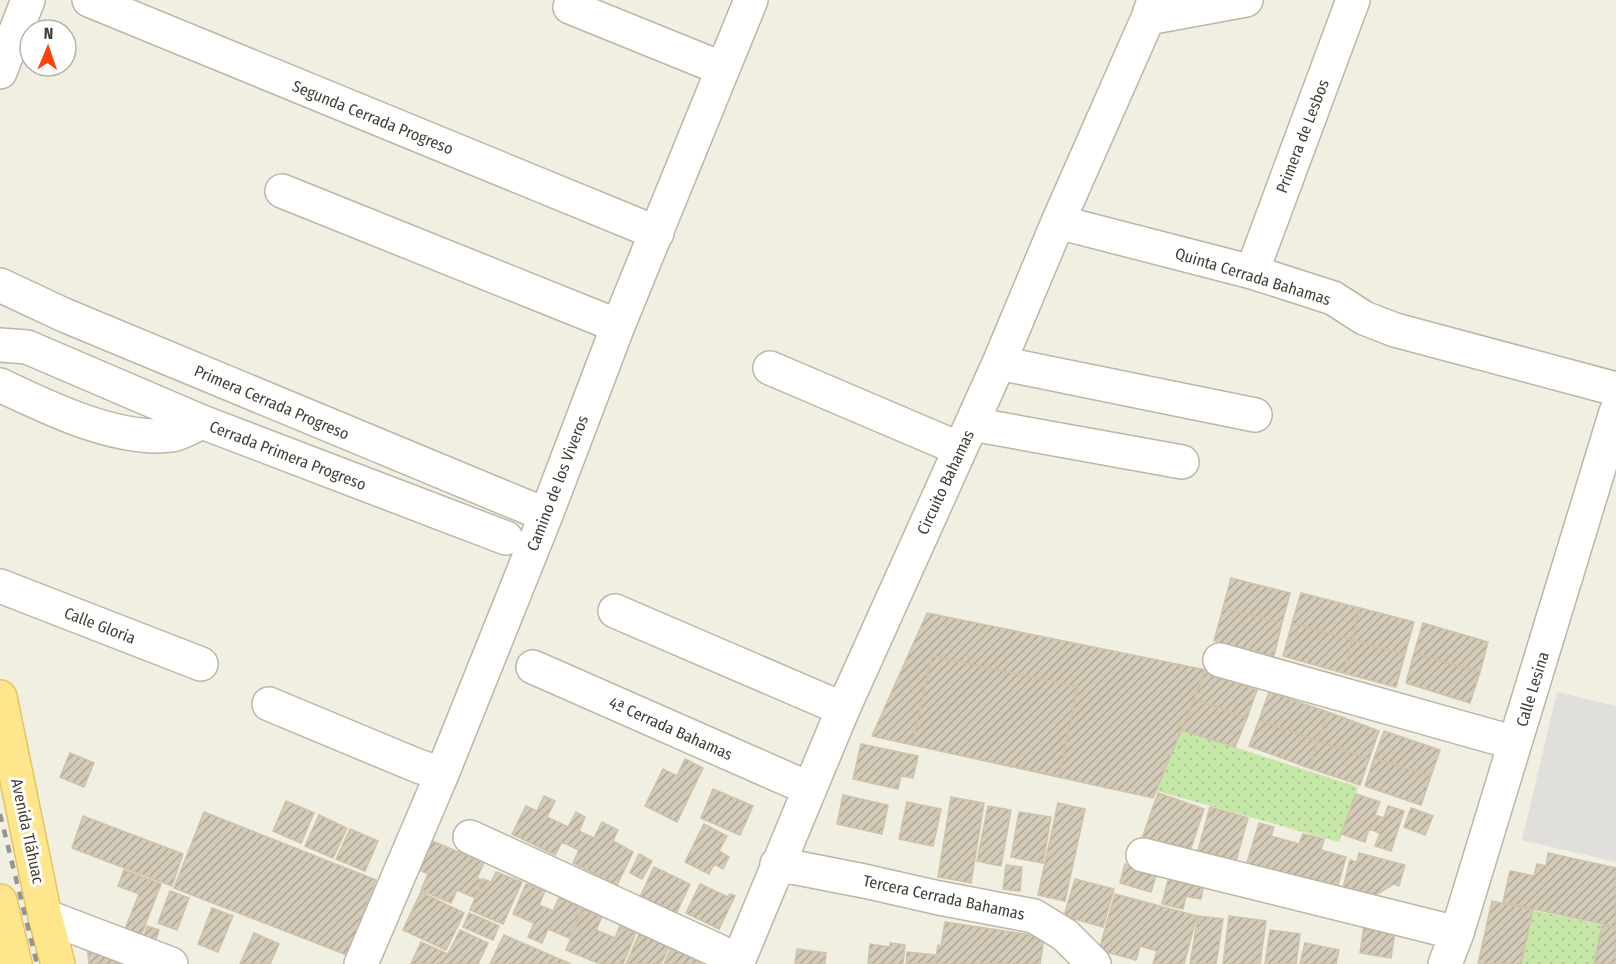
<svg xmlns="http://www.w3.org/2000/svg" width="1616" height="964" font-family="'Fira Sans Condensed',sans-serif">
<defs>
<pattern id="grass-dots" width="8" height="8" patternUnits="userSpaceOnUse" patternTransform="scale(1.5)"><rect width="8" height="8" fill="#c7e7a9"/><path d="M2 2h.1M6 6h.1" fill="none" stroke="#acc792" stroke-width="1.8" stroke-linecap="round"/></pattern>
<pattern id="building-hatch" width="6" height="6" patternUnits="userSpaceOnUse" patternTransform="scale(1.5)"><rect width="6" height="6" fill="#d3cab7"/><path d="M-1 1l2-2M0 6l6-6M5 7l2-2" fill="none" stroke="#ada595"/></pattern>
</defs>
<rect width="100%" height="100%" fill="#f1eee2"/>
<path fill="url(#grass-dots)" d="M1078 687 1182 730 1358 787 1339 842 1157 791 1153 798 1059 776Z
M1533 910 1602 925 1594 964H1521Z"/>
<path fill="#e1dfdb" d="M1557 692 1616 706V862L1522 840Z"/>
<path fill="url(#building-hatch)" stroke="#cec2ab" stroke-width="1.5" d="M1231 578 1290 593 1282 623 1223 608Z
M1301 593 1360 608 1352 640 1292 623Z
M1223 608 1282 623 1274 656 1214 641Z
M1360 608 1414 622 1405 654 1352 640Z
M927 613 1206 670 1153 798 872 736Z
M1292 623 1352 640 1343 673 1283 656Z
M1423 623 1488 642 1480 672 1414 653Z
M1352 640 1405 654 1396 687 1343 673Z
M1414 653 1480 672 1470 703 1406 683Z
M932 656 1078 687 1059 776 912 745Z
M1204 671 1257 690 1247 718 1194 699Z
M1269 692 1328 712 1318 741 1259 720Z
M1194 699 1247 718 1235 747 1181 730Z
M1328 712 1379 731 1369 759 1318 741Z
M1259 720 1318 741 1309 768 1249 746Z
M1384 731 1440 750 1431 776 1374 758Z
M1318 741 1369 759 1360 785 1309 768Z
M861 744 918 756 913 778 901 776 898 789 853 779Z
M70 753 94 763 84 787 60 777Z
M1374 758 1431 776 1421 805 1365 786Z
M685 759 703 768 677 822 645 806 663 769 677 776Z
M713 789 753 806 740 835 701 818Z
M1158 793 1204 809 1188 857 1141 841Z
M1356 794 1380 802 1375 815 1384 818 1388 806 1404 811 1391 851 1375 846 1380 833 1369 829 1365 842 1341 834Z
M843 795 888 805 882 834 837 824Z
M544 796 555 801 547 817 568 827 576 812 585 817 579 831 594 838 602 822 618 830 613 841 633 852 617 885 573 863 579 850 562 842 555 855 512 834 526 806 537 811Z
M951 797 984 803 971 883 938 877Z
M286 801 314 813 301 843 273 831Z
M907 802 941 809 933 846 899 839Z
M1058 803 1085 809 1065 901 1038 895Z
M988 806 1011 810 1001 866 977 861Z
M1210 807 1248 818 1236 861 1198 851Z
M1411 808 1433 816 1425 835 1404 827Z
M204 812 376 880 347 955 174 888Z
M1019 812 1051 817 1043 863 1011 857Z
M319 815 347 828 333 858 305 846Z
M83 816 183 854 172 886 72 848Z
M1259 823 1274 827 1271 836 1299 844 1303 834 1324 839 1321 850 1346 857 1336 892 1246 866Z
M704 824 727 836 719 851 729 857 723 869 714 864 709 874 685 862Z
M350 829 378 841 365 871 336 859Z
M430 840 484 863 477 878 482 880 475 898 457 890 451 903 421 890 428 874 417 869Z
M1359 853 1405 865 1399 886 1394 884 1369 899 1343 888 1350 860 1357 862Z
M1548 853 1616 868V927L1503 902 1510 871 1534 876 1537 864 1546 866Z
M639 854 652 861 642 879 630 873Z
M1125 864 1157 872 1151 892 1120 883Z
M1006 865 1022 867 1020 891 1003 889Z
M654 867 690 884 676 914 640 897Z
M124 870 161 884 139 941 123 934 139 894 118 886Z
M496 872 522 882 503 924 470 910 483 879 491 882Z
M1169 876 1204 883 1201 899 1186 896 1183 909 1162 904Z
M1075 879 1114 889 1103 927 1064 916Z
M526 884 545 891 539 905 553 911 559 898 582 908 569 938 548 929 542 943 528 937 534 923 513 914Z
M700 884 728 897 730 894 735 896 719 929 686 913Z
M170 891 189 898 177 930 158 923Z
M421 892 464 913 446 950 403 930Z
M1115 894 1197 916 1184 964H1153L1157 951 1140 946 1136 960 1099 950Z
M1492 901 1533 910 1521 964H1478Z
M212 908 233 916 218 952 198 944Z
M583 909 602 917 596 930 615 938 620 926 636 933 623 964H600L566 950Z
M469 913 499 926 493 940 463 927Z
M1198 916 1223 919 1216 964H1190Z
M1229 916 1266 921 1260 964H1223Z
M1365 919 1396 924 1391 958 1360 953Z
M945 922 1044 937 1040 964H935L938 945 941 946Z
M1602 925 1616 928V964H1594Z
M147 926 159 930 152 952 140 948Z
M460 930 488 943 478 964H411L421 942 448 954Z
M1270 930 1300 934 1296 964H1265Z
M640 932 670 945 661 964H626Z
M254 933 279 944 270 964H240Z
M504 935 571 964H490Z
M890 943 905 945 903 964H868L870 944 890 947Z
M1305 943 1339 950 1336 964H1300Z
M87 945 142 964H89Z
M671 948 701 961 700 964H664Z
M797 949 826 953 825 964H795Z
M907 952 935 955 934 964H906Z"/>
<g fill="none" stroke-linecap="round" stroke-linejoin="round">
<defs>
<path id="minor" d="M89 0 657 233
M570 7 723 69
M1148 18 1246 0
M0 72 28 0
M282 191 618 326
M1058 222 1252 272 1333 298 1364 318 1395 330 1616 389
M1252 272 1353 0
M0 285 64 315 546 515
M0 345 27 347 202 422 506 538
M999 363 1255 415
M770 368 960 449
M0 385C48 408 118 442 172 435 182 433 193 426 202 422
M972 424 1182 462
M0 586 201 664
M615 611 843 709
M1220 660 1515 743
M533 667 810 789
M269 704 418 766 442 774
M470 837 738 960
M1143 855 1457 933
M777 864 864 881 939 898 1034 916 1065 935 1094 964
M45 916 171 964
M361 964 442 774 546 515 618 326 751 0
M737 964 843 709 999 363 1058 222 1148 18 1154 0
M1445 964 1457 933 1616 412"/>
<path id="major" d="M0 697 45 916 58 964
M0 901 15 964"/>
</defs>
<use href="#minor" stroke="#bdb6a5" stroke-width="36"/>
<use href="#major" stroke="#e4c55d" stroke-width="36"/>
<use href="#minor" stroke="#fff" stroke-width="33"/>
<use href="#major" stroke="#ffe68d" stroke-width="33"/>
<path stroke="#939393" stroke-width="4.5" stroke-dasharray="8 8" stroke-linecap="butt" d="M0 814 37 964"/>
</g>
<g text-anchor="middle" stroke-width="6" stroke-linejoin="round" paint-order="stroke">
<g font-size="16" fill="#433e33" stroke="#fff">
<text transform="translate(373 117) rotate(22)" y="6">Segunda Cerrada Progreso</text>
<text transform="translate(1302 136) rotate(-69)" y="6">Primera de Lesbos</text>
<text transform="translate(1253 276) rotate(17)" y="6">Quinta Cerrada Bahamas</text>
<text transform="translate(272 402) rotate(23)" y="6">Primera Cerrada Progreso</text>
<text transform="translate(288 455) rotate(21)" y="6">Cerrada Primera Progreso</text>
<text transform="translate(945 482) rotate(-65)" y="6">Circuito Bahamas</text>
<text transform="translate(557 483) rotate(-69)" y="6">Camino de los Viveros</text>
<text transform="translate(100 625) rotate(21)" y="6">Calle Gloria</text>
<text transform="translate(1532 689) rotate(-73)" y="6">Calle Lesina</text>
<text transform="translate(671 728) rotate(24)" y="6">4ª Cerrada Bahamas</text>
<text transform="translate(28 831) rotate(78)" y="6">Avenida Tláhuac</text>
<text transform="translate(944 897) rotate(12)" y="6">Tercera Cerrada Bahamas</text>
</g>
</g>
<g transform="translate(48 48) rotate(2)"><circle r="28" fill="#ffffff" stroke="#b4b2ad" stroke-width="1.5"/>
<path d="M0-4.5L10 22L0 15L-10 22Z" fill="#fc420e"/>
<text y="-9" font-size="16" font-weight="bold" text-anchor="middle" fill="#433e33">N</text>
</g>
</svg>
